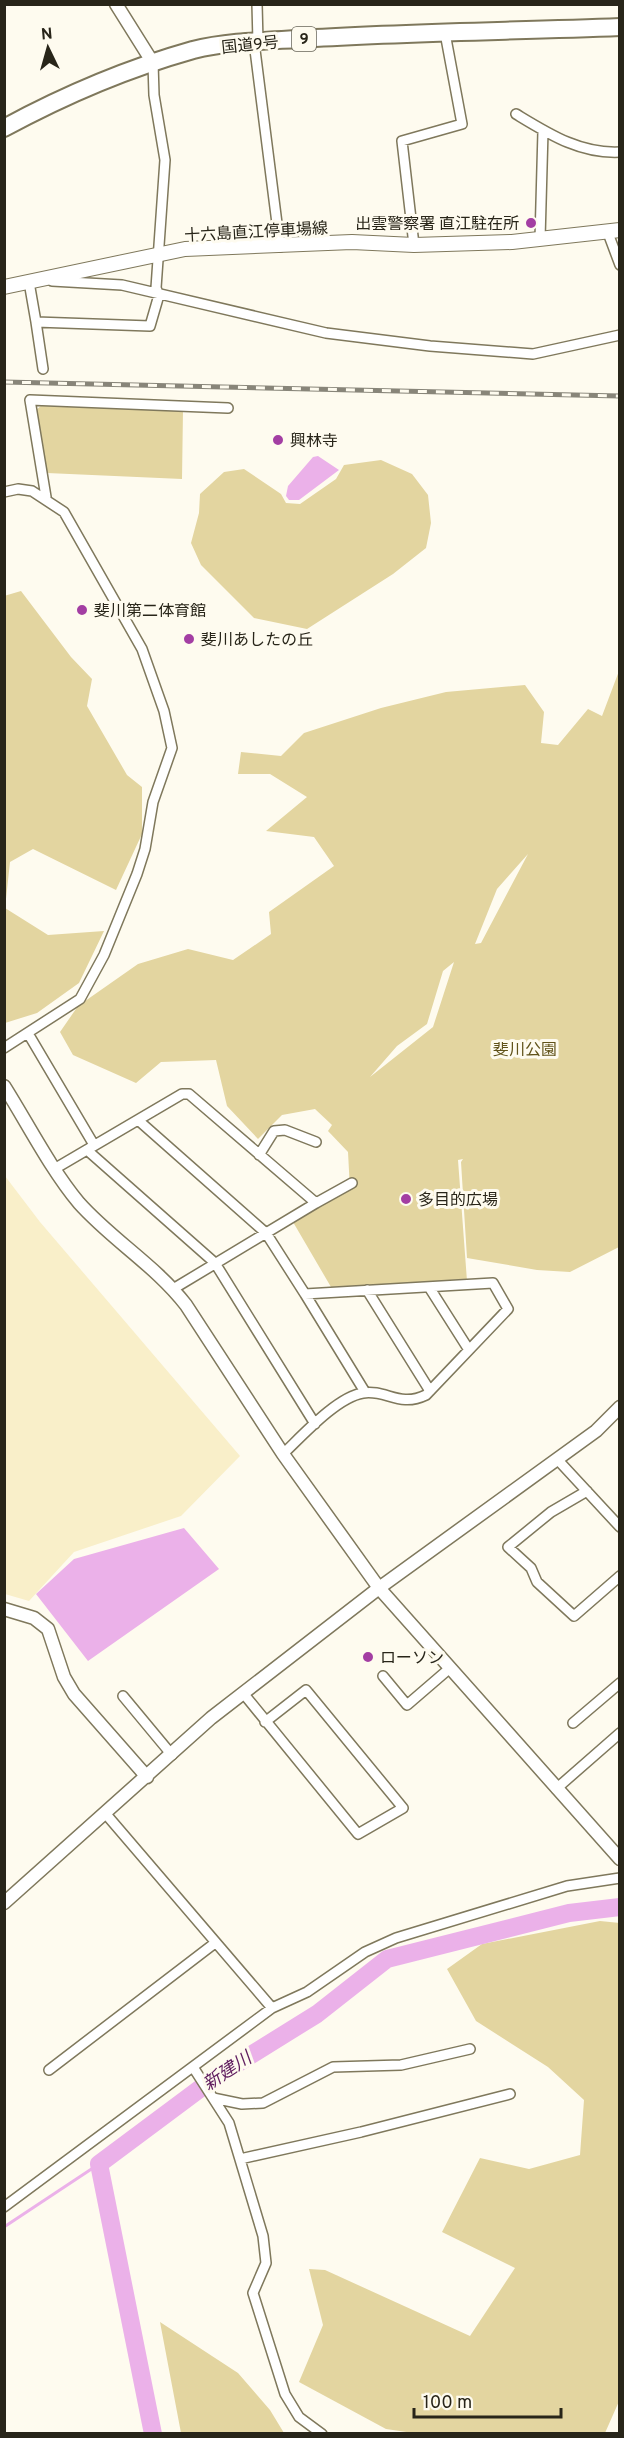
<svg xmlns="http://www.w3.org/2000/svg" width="624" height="2438" font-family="Overpass,'Noto Sans JP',sans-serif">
<rect width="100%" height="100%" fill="#fefbef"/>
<path fill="#f9efc9" d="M5 1176 40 1222 240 1456 181 1516 74 1552 29 1601 5 1594Z"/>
<path fill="#e3d5a0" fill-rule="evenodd" d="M42 405 183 410 182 479 47 473 36 410Z
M381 460 412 474 428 495 431 523 426 548 393 574 307 629 254 618 201 565 191 543 199 513 200 494 224 472 244 469 281 494 286 503 300 504 336 479 344 465Z
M21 591 71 657 92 679 87 706 127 775 142 787V834L116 890 33 849 10 862 5 908 48 935 104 931 79 983 37 1013 5 1023 4 596Z
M619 671V1247L570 1272 537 1270 467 1258 461 1162 463 1159 458 1160 467 1281 331 1287 293 1222 350 1190 348 1152 328 1131 332 1125 315 1109 282 1115 258 1139 227 1106 216 1060 161 1062 136 1083 73 1055 60 1032 78 1006 138 964 188 949 233 960 271 934 269 912 334 866 314 837 266 831 307 797 270 774H238L241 752 281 756 304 733 381 708 446 692 525 685 544 712 541 743 558 745 588 709 602 716ZM528 854 481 943 475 944 497 889ZM454 962 433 1027 370 1077 397 1046 427 1024 443 971Z
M600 1921 620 1923V2399L605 2433 420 2434 386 2429 299 2382 323 2325 309 2269 325 2270 470 2336 515 2268 442 2232 480 2158 529 2169 580 2155 584 2100 548 2067 476 2021 447 1969 482 1944Z
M160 2322 238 2373 270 2410 284 2433H181Z"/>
<path fill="#ebb1e9" d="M318 456 339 470 299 500H289L286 496 288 486 313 457Z
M184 1528 219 1569 88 1661 36 1594 74 1559Z"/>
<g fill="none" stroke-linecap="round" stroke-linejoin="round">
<path stroke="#ebb1e9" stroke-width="3" d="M4 2227 99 2164"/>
<path stroke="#ebb1e9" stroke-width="18" d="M153 2434 99 2164 217 2076 317 2014 387 1959 569 1913 620 1907"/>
<defs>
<path id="minor" d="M257 4 258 42
M254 42 280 247
M516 114C549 134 580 154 620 152
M608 233 620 265
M540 239 543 131
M414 245 402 141 462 124 445 33
M52 281 122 285 326 333 430 346 533 354 620 335
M29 282 36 322 150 326 159 295 156 288 165 160 154 95 153 63
M36 322 43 369
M4 492 18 489 32 491 64 512 142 649 164 711 172 748 153 802 145 849 137 874 104 955 80 999 4 1048
M46 497 30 400 228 408
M29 1035 94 1145
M138 1120 266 1233 305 1294 493 1283 508 1309 426 1395C399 1408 386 1389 363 1393 337 1397 302 1436 283 1454
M87 1150 215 1263 315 1424
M259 1155 274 1131 285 1130 316 1142
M56 1168 182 1094H189L316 1203 173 1289
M316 1203 352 1183
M429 1287 469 1350
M367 1290 430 1391
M305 1294 365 1392
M557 1459 620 1527
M587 1491 551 1512 508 1547 531 1568 537 1582 574 1616 620 1576
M383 1676 407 1705 450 1668
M243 1693 358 1834 403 1808 306 1690 265 1722
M123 1696 172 1755
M573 1723 620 1683
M556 1789 620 1733
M105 1813 272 2008
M193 2067 229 2123 263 2236 266 2263 253 2293 285 2394 299 2417 322 2434
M49 2070 215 1943
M213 2098 242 2104 263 2103 333 2067 401 2065 470 2049
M240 2159 361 2132 510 2094
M4 2207 272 2008 307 1992 365 1952 396 1938 567 1886 620 1878"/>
<path id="tertiary" d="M116 4 153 63
M4 1086C28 1124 50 1168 79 1203 112 1240 156 1266 186 1305L283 1454 379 1588 620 1859
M4 1609 34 1618 48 1629 64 1677 74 1694 147 1777
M4 1903 211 1718 379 1588 596 1431 620 1407"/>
<path id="secondary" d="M4 287 185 249 352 242 414 245 512 242 620 230"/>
<path id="trunk" d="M4 128C63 96 129 68 193 50 232 40 276 41 315 38 416 32 518 31 620 27"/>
</defs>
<use href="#minor" stroke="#7f785c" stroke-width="12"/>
<use href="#tertiary" stroke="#7f785c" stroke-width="15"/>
<use href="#secondary" stroke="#7f785c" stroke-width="16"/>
<use href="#trunk" stroke="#7f785c" stroke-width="20"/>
<use href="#minor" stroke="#fff" stroke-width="9"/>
<use href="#tertiary" stroke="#fff" stroke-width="12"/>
<use href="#secondary" stroke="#fff" stroke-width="14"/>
<use href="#trunk" stroke="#fff" stroke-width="16"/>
<defs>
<path id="rail" d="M4 382 620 396"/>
</defs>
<use href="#rail" stroke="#888579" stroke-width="5"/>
<use href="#rail" stroke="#fefbef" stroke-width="3" stroke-dasharray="9" stroke-linecap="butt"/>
</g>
<g fill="#a33ea3" stroke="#fefbef" stroke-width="2">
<circle cx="531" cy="223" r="6"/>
<circle cx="278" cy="440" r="6"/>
<circle cx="82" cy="610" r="6"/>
<circle cx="189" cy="639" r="6"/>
<circle cx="406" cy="1199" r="6"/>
<circle cx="368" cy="1657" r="6"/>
</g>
<g text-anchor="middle" stroke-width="6" stroke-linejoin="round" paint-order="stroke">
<rect fill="#fefbef" stroke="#686559" stroke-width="1.5" x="292" y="27" width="24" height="24" rx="4.5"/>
<g font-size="15" font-weight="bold" fill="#282519">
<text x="304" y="44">9</text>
</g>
<g font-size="16" fill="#282519" stroke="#fefbef">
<text transform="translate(250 44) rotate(-6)" y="6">国道9号</text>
<text transform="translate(256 231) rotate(-3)" y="6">十六島直江停車場線</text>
</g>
<g font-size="16" fill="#282519" stroke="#fefbef" text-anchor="start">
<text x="519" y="229" text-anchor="end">出雲警察署 直江駐在所</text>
<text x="290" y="446">興林寺</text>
<text x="94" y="616">斐川第二体育館</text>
<text x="201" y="645">斐川あしたの丘</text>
<text x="418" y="1205">多目的広場</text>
<text x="380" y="1663">ローソン</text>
</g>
<g font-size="16" fill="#61531a" stroke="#fefbef">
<text x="525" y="1055">斐川公園</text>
</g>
<g font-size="18" font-style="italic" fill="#5f1c5e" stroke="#fefbef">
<text transform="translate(227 2071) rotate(-34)" y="6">新建川</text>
</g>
</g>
<rect width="624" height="2438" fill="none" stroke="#282519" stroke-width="12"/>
<g transform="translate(48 48) rotate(355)" stroke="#fefbef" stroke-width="4.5" paint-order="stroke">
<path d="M0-4.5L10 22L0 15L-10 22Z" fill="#282519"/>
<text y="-9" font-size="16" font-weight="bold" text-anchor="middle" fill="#282519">N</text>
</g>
<path d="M414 2408v9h147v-9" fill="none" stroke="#282519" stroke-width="3"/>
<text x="423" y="2408" font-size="18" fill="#282519" stroke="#fefbef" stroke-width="4.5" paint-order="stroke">100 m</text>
</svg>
